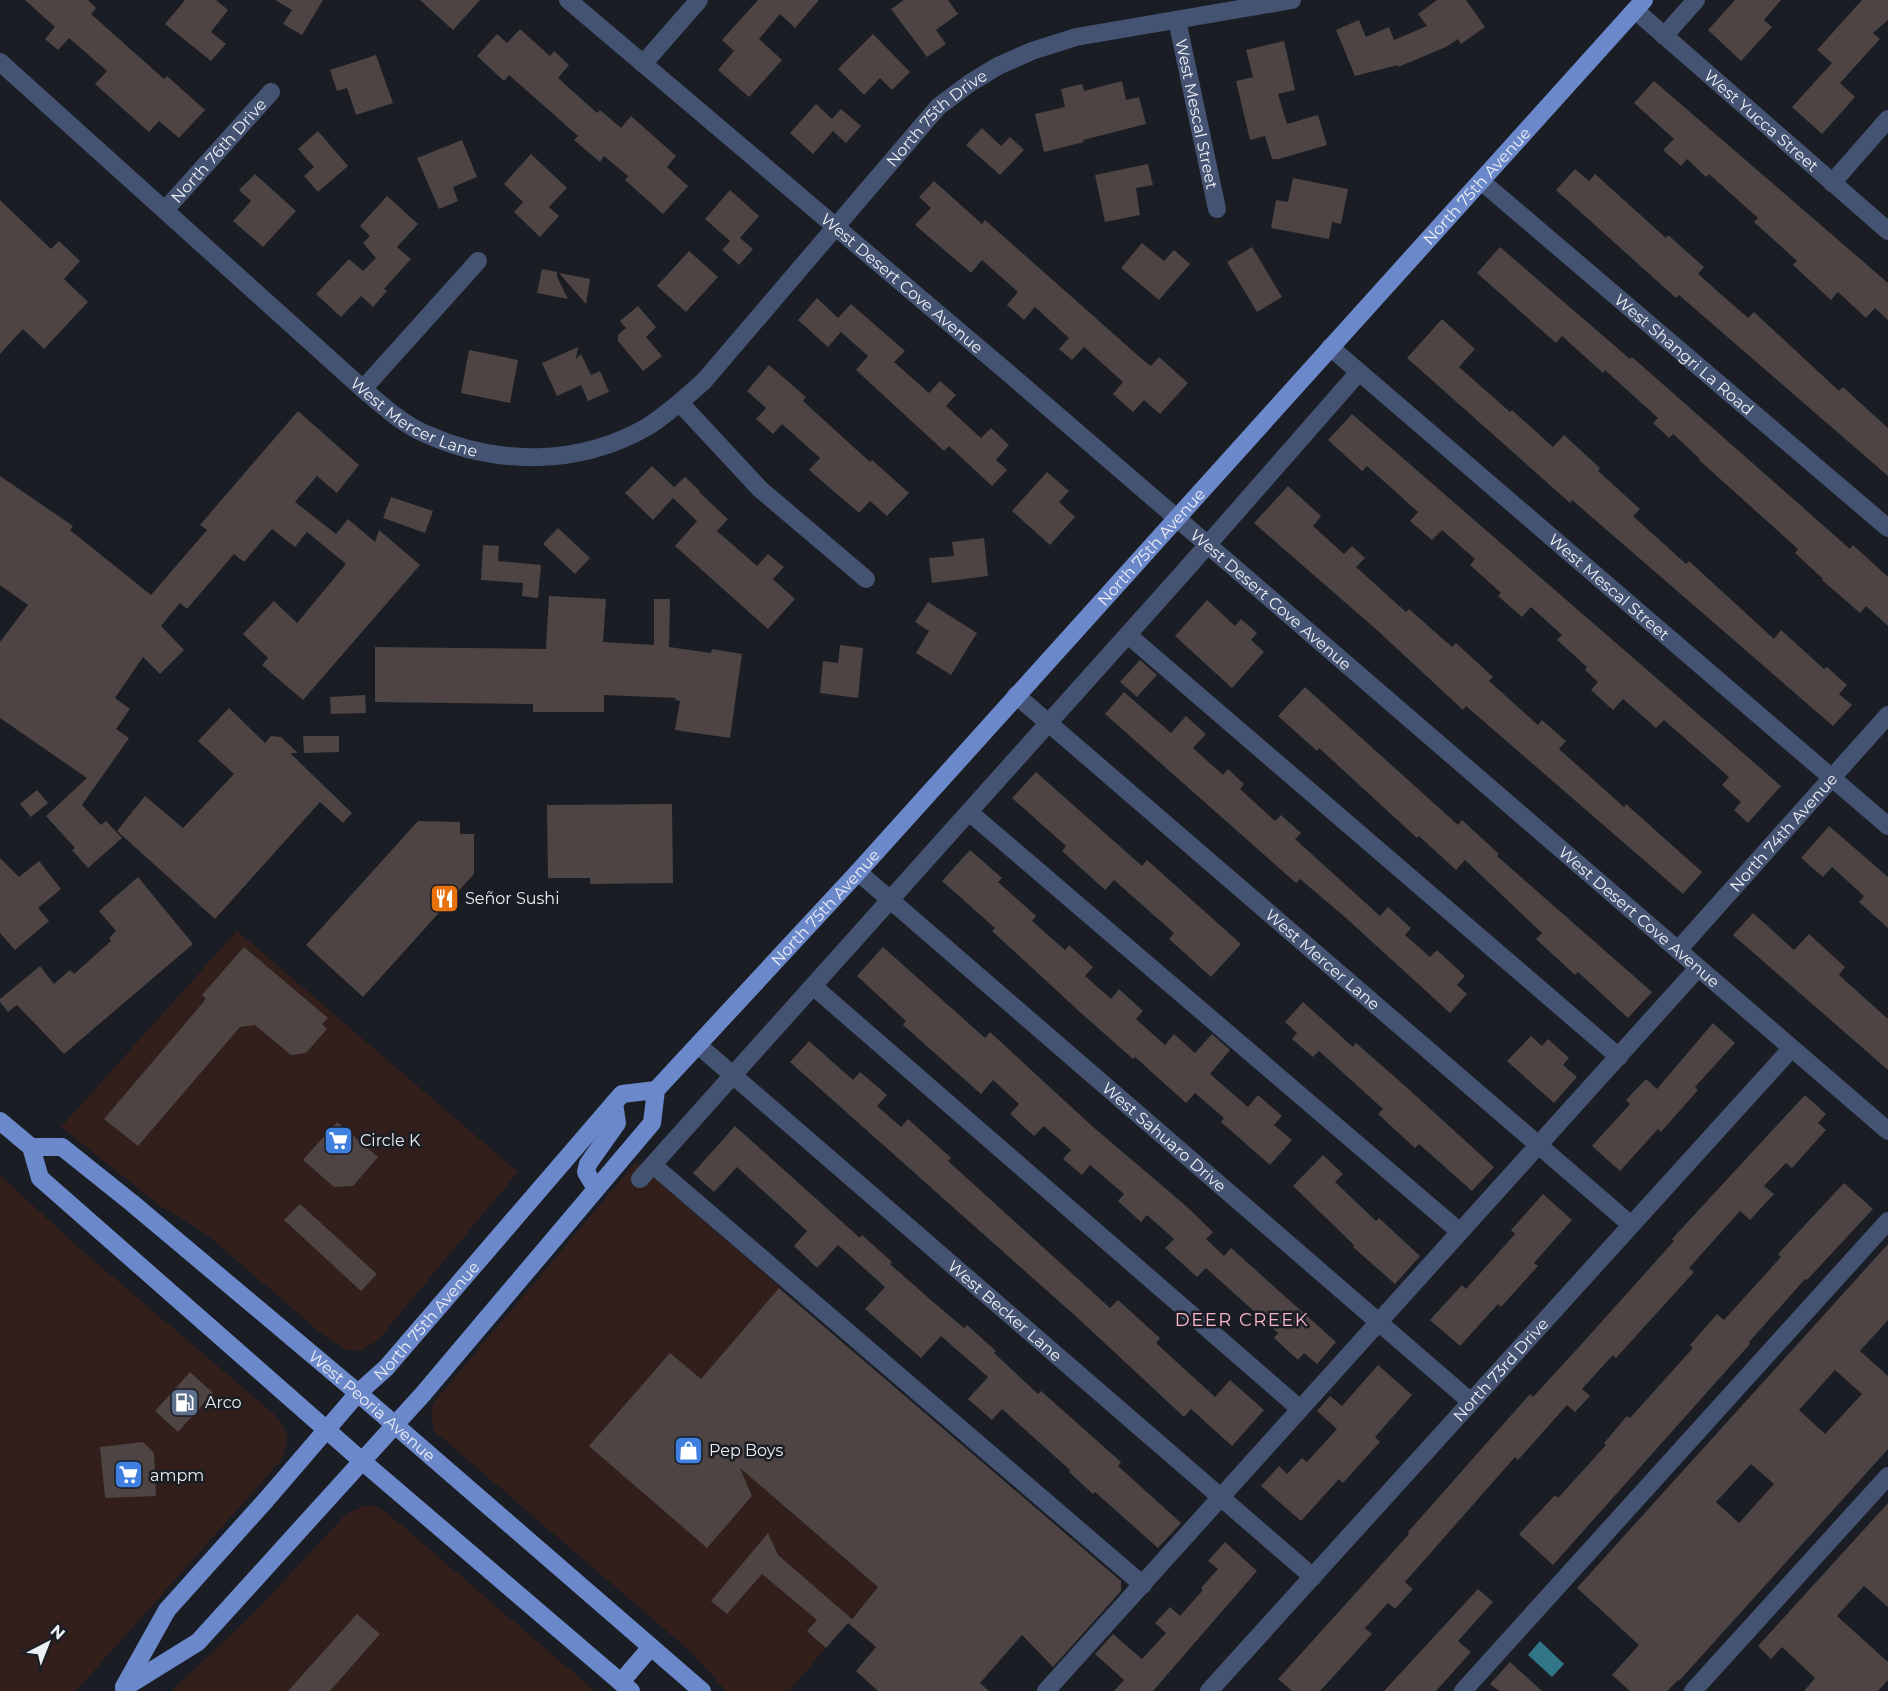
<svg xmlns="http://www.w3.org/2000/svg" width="1888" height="1691" font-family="Montserrat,sans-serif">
<rect width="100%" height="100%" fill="#1a1d24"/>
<path fill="#321f1c" d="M237 931 518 1172 378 1340 361 1351 347 1350 328 1339 206 1234 159 1205 61 1127Z
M636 1162 780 1287 701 1379 800 1464 772 1496 878 1587 789 1691H726L690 1651 434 1431 431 1412 433 1403Z
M0 1175 79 1248 275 1415 281 1422 288 1438 283 1457 277 1465 76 1691H0Z
M364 1506H375L385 1511 595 1691H171L255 1612 346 1514Z"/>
<path fill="#32768a" d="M1540 1641 1564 1664 1552 1677 1528 1655Z"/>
<path fill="#4d4443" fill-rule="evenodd" d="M25 0H88L96 8 91 14 164 79 167 76 205 110 179 138 159 121 149 132 95 84 107 71 69 38 58 50 45 39 55 27Z
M185 0H216L228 10 211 32 226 44 211 61 165 24Z
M275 0H323L302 35 283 24 292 10Z
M420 0H480L453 30Z
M758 0H819L795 28 780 14 759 39 782 60 749 97 718 70 734 51 722 40Z
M904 0H948L958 14 936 30 946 44 927 57 891 9Z
M1437 0H1466L1485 27 1461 44 1458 39 1446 47 1398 67V65L1355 76 1336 30 1359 20 1366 37 1389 27 1394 40 1427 26 1418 14Z
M1735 0H1781L1764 20 1772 27 1741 61 1708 30Z
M1862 0H1888V20L1873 33 1880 39 1840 83 1855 97 1822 134 1792 107 1832 63 1817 50Z
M520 29 550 56 554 51 569 65 558 78 597 113 600 110 621 128 631 116 676 156 667 167 688 186 663 214 625 180 628 176 604 156 600 162 574 140 578 136 509 75 504 81 477 56 497 34 507 43Z
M873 34 910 72 892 90 880 78 864 95 838 69Z
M1284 41 1295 90 1278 94 1287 124 1318 115 1327 145 1279 159H1272L1265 136 1250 140 1236 81 1253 77 1246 50Z
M376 55 393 103 356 115 347 88 337 91 330 70Z
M1122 81 1126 100 1139 97 1146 124 1083 140 1084 142 1044 152 1035 114 1065 107 1061 89 1082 84 1084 91Z
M1654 81 1888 283V320L1875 308 1866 318 1838 292 1831 300 1793 265 1797 261 1754 222 1758 218 1709 174 1706 177 1687 159 1681 166 1663 150 1674 139 1634 103Z
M816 104 832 119 841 109 861 126 846 143 833 131 813 154 790 133Z
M982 128 1001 146 1010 137 1024 150 1000 175 966 145Z
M318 131 348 166 318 192 304 176 314 167 298 149Z
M462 140 477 177 453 187 458 201 439 209 417 158Z
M531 154 567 188 549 207 559 216 540 237 514 212 523 202 504 184Z
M1148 164 1153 185 1136 188 1140 215 1105 222 1095 175Z
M1575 169 1589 181 1595 174 1666 238 1668 235 1704 267 1698 274 1748 318 1754 312 1839 391 1843 387 1888 428V476L1679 295 1676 298 1556 190Z
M255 174 296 211 263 247 233 221 251 201 239 190Z
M1293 178 1348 189 1341 224 1332 222 1329 239 1271 228 1276 200 1288 202Z
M934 181 982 224 985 220 1143 360 1151 366 1159 357 1188 383 1160 414 1144 400 1133 412 1113 394 1123 382 1084 347 1072 360 1059 349 1069 338 1035 307 1024 320 1007 305 1018 292 982 260 971 273 915 225 931 208 919 197Z
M730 190 759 216 740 238 753 249 739 265 722 250 730 241 705 219Z
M387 196 418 224 397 247 411 259 384 289 387 291 373 307 361 296 341 317 316 294 349 259 363 271 376 258 363 243 370 236 360 226Z
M0 200 51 249 59 241 80 261 64 279 88 302 44 349 23 329 0 354Z
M1142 243 1164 261 1174 250 1190 264 1159 300 1121 268Z
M1252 247 1282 297 1257 312 1227 262Z
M1500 247 1630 359 1632 357 1850 549 1853 545 1888 577V626L1866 606 1860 613 1822 580 1823 579 1795 553 1798 549 1699 460 1700 459 1673 434 1669 438 1653 423 1658 418 1605 370 1603 373 1562 336 1556 343 1477 273Z
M689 251 718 277 686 312 657 286Z
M542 269 557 272V277L568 299 537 293Z
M559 273 590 279 586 304Z
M817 298 838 318 851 304 905 351 894 362 929 393 940 381 956 395 946 406 981 438 991 428 1009 445 996 460 1007 470 992 486 949 446 944 451 856 370 868 356 841 332 828 347 798 320Z
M638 306 656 327 646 337 662 356 643 371 618 341V335L626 328 620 321Z
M1442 319 1475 349 1459 367 1510 412 1512 410 1553 447 1564 435 1600 468 1598 471 1640 509 1633 516 1686 564 1689 561 1774 639 1781 630 1824 669 1827 667 1847 685 1839 694 1852 705 1833 726 1572 500 1570 503 1407 358Z
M578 347 576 359 581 354 591 375 600 371 609 392 588 401 581 385 557 396 542 363Z
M469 350 518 360 510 403 461 393Z
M769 365 806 397 803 401 870 462 872 460 909 493 887 516 870 501 859 513 809 470 820 458 782 424 773 434 756 419 766 408 747 391Z
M298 411 359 465 337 493 317 476 295 502 336 534 348 519 375 542 379 530 420 565 303 700 262 665 268 658 243 634 274 601 297 623 346 564 307 532 295 547 272 529 244 562 234 554 187 609 180 603 161 626 184 650 160 674 143 657 115 698 130 709 116 729 129 738 82 805 101 825 106 821 122 838 88 868 72 850 75 848 46 816 87 778 0 718V642L28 605 0 585V476L73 526 70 530 151 595 207 530 200 525Z
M1352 414 1781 786 1748 823 1734 810 1741 802 1722 785 1729 777 1664 720 1656 728 1623 699 1613 710 1591 690 1598 682 1585 670 1587 667 1557 640 1562 635 1531 607 1522 617 1498 596 1501 593 1470 565 1475 559 1442 530 1432 540 1410 521 1418 512 1367 466 1362 471 1328 440Z
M652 466 674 487 685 477 700 491 699 492 728 519 717 531 757 566 768 554 784 567 773 579 795 599 768 629 675 546 697 521 673 498 653 520 625 493Z
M1047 472 1069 491 1059 502 1075 517 1050 545 1012 511Z
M1288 486 1321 516 1313 526 1344 554 1352 546 1365 558 1356 567 1406 612 1409 609 1452 647 1456 643 1493 677 1489 681 1538 725 1542 720 1566 741 1559 749 1624 807 1626 804 1702 872 1683 894 1466 706 1463 710 1378 631 1254 523Z
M391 497 433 511 425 533 383 518Z
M558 528 590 558 575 574 543 544Z
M984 538 988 576 932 583 929 558 954 556 952 542Z
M483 545 499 546 498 561 541 565 538 598 522 596 523 583 481 580Z
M549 596 606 599 603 642 654 645V599H670L669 647 711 653 712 649 742 654 730 738 675 730 680 701 675 700 676 698 604 695V712H533V704L375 702V647L546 649Z
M1207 600 1235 626 1241 619 1257 633 1251 640 1264 652 1232 688 1175 636Z
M928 602 977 633 951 675 916 653 929 631 915 622Z
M840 645 863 648 858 698 820 693 823 661 838 663Z
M1140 660 1157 675 1137 697 1120 682Z
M1305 687 1458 825 1462 820 1499 854 1497 856 1652 992 1628 1018 1578 972 1575 975 1536 939 1542 933 1465 860 1456 870 1419 836 1417 838 1319 748 1317 751 1278 716Z
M1124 692 1171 733 1186 716 1206 734 1193 748 1223 775 1228 769 1244 784 1240 789 1275 821 1281 815 1301 833 1295 839 1380 916 1388 907 1411 928 1405 935 1430 957 1437 950 1465 976 1457 985 1467 994 1450 1013 1346 918 1300 879 1296 883 1105 714Z
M365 695 366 713 331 714 330 697Z
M229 708 265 743 271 736 281 737 298 753H290L352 813 343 823 320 802 215 919 117 831 145 796 183 828 234 774 198 741Z
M303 736H339V752L304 753Z
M1036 772 1142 866 1147 860 1241 944 1211 977 1169 939 1174 933 1114 880 1105 890 1062 851 1066 846 1012 798Z
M37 790 48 803 31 817 20 804Z
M672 804 673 883 590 884V878H548L547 805Z
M418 821 460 822V834H474V874L363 997 306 945Z
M1829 826 1888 877V928L1859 902 1864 896 1832 867 1823 877 1801 858Z
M970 850 1002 878 998 882 1036 916 1032 921 1065 950 1069 945 1093 967 1085 976 1111 999 1119 989 1143 1011 1136 1019 1165 1045 1174 1034 1195 1053 1212 1034 1230 1050 1210 1074 1248 1107 1258 1095 1282 1116 1274 1125 1292 1140 1270 1165 1221 1122 1224 1118 1195 1093 1186 1103 1135 1057 1133 1059 1081 1013 992 931 995 928 942 881Z
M0 858 19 877 39 861 61 889 38 908 49 921 15 950 0 933Z
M138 877 193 944 64 1054 17 1005 8 1012 0 1002V999L40 966 54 984 70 970 74 974 111 941 109 938 116 931 99 911Z
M1753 913 1794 950 1809 934 1845 967 1839 975 1888 1019V1070L1733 935Z
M244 947 328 1018 322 1024 327 1029 306 1053 291 1055 255 1025 240 1027 138 1146 104 1119 206 999 202 995Z
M883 947 985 1038 990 1032 1092 1126 1186 1206 1213 1232 1206 1239 1224 1256 1231 1248 1336 1342 1317 1364 1304 1353 1298 1360 1274 1338 1278 1333 1206 1268 1197 1277 1165 1248 1174 1239 1147 1215 1141 1222 1118 1201 1124 1194 1090 1165 1082 1175 1063 1159 1071 1150 1044 1126 1034 1136 1010 1114 1019 1104 993 1080 981 1094 903 1025 906 1021 857 976Z
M1303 1002 1353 1047 1356 1043 1404 1085 1494 1167 1472 1191 1419 1144 1415 1148 1378 1114 1383 1109 1319 1051 1313 1057 1292 1039 1297 1033 1285 1022Z
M1713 1023 1735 1043 1695 1087 1698 1090 1661 1132 1658 1129 1620 1171 1592 1146 1630 1104 1626 1100 1646 1079 1657 1089Z
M1531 1036 1542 1046 1548 1039 1569 1058 1563 1065 1577 1077 1554 1103 1507 1061Z
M809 1041 853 1080 860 1072 887 1095 877 1106 901 1127 908 1119 951 1158 948 1161 1110 1308 1118 1300 1160 1338 1156 1343 1215 1397 1230 1380 1264 1410 1232 1446 1191 1409 1184 1417 1081 1321 790 1062Z
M1805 1095 1826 1114 1818 1123 1826 1130 1792 1168 1786 1163 1764 1186 1774 1194 1750 1220 1740 1211 1689 1268 1694 1272 1616 1358 1613 1355 1582 1389 1590 1396 1575 1412 1567 1405 1518 1460 1515 1457 1405 1582 1413 1589 1395 1609 1388 1603 1365 1628 1372 1634 1320 1691H1292L1278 1679 1409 1534 1408 1532 1530 1394 1533 1397 1578 1348 1674 1241 1672 1239Z
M337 1122 378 1157 353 1186 334 1187 303 1160Z
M735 1126 860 1238 862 1235 892 1262 890 1264 932 1301 964 1328 967 1325 996 1351 994 1353 1038 1394 1041 1391 1121 1462 1118 1466 1181 1523 1158 1548 1095 1492 1093 1494 1069 1472 1070 1470 1002 1409 992 1420 968 1399 988 1377 941 1336 921 1358 865 1309 885 1287 838 1245 817 1268 794 1246 807 1231 737 1167 714 1192 693 1173Z
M1323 1155 1343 1174 1335 1182 1376 1221 1379 1218 1420 1256 1395 1284 1353 1247 1354 1245 1293 1186Z
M1844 1183 1873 1209 1807 1280 1805 1279 1749 1342 1750 1344 1553 1565 1519 1534 1555 1495 1558 1498 1606 1445 1604 1443 1627 1416 1630 1418 1693 1348 1690 1345 1717 1314 1724 1320 1781 1257 1778 1254Z
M1543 1194 1572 1220 1534 1263 1538 1266 1501 1307 1498 1304 1460 1346 1430 1320 1462 1285 1466 1289 1515 1234 1511 1230Z
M300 1204 377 1274 361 1291 284 1220Z
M1888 1244V1320L1860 1351 1888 1376V1449L1679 1681 1678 1680 1667 1691H1630L1612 1675 1639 1645 1577 1588ZM1835 1370 1862 1394 1825 1434 1799 1410ZM1751 1464 1774 1484 1739 1523 1716 1502Z
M779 1288 1121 1581V1591L1053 1667 1022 1635 980 1683 989 1691H878L856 1671 876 1647 848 1623 826 1648 807 1631 817 1620 762 1574 727 1614 711 1601 768 1533 778 1555 852 1619 878 1587 740 1468 752 1496 707 1548 589 1446 670 1353 701 1379Z
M1378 1365 1412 1395 1375 1437 1380 1442 1343 1483 1339 1479 1301 1521 1261 1486 1279 1466 1287 1474 1302 1458 1307 1462 1337 1429 1317 1411 1330 1396 1342 1406Z
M190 1372 213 1393 178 1432 155 1411Z
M143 1442 154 1453 156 1496 105 1498 100 1447Z
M1888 1503V1607L1864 1586 1837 1616 1888 1662V1680L1878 1691H1804L1815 1678 1782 1647 1771 1659 1758 1646Z
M1225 1542 1257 1571 1153 1691H1114L1124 1680 1095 1654 1113 1634 1142 1659 1166 1633 1155 1623 1170 1607 1180 1616 1203 1590 1201 1588 1218 1569 1208 1561Z
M1478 1589 1493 1602 1458 1641 1471 1652 1436 1691H1384Z
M357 1614 380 1634 330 1691H288Z
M1510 1662 1542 1691H1499L1490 1684Z"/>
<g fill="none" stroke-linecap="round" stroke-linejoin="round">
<g stroke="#455373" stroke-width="18">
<path id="s1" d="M568 0 1013 377 1888 1131"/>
<path id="s2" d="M1635 10 1888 231"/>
<path id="s3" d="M1177 20 1217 209"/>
<path d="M1664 36 1696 0"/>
<path id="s4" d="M0 62 363 389C382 405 402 424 426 434 497 466 579 466 647 427 668 414 686 397 704 381L938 107 970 83 998 66 1032 51 1076 37 1292 0"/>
<path d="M643 64 699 0"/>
<path id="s5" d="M1481 181 1888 528"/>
<path d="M1832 183 1888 119"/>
<path id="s6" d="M165 210 271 92"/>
<path id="s7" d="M1330 347 1888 826"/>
<path d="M363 389 478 261"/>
<path d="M680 403 760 489 866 579"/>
<path d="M1128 635 1619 1057"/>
<path id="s8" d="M1016 695 1630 1224"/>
<path d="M969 812 1460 1232"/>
<path id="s9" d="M858 872 1471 1402"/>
<path id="s10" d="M1678 950 1888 715"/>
<path d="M813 986 1300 1409"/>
<path id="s11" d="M698 1045 1313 1577"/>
<path d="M653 1165 1143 1585"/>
<path d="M640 1179 1182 574 1359 372"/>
<path d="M1046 1691 1698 968"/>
<path id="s12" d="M1209 1691 1791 1049"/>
<path d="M1463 1691 1888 1221"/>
<path d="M1693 1691 1888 1476"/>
</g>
<g stroke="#6b88ca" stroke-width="18">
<path d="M0 1121 31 1147 40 1178 362 1461 631 1691"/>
<path id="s13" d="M31 1147H62L132 1203 358 1393 702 1691"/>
<path d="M595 1187 586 1172 588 1164 617 1123 614 1103"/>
<path d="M621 1682 651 1647"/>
<path id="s14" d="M124 1687 167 1610 266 1500 358 1393 386 1368 614 1103 622 1094 656 1090"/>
<path id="s15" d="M124 1688 198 1642 423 1394 652 1123 656 1090 858 872 1644 0"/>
</g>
</g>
<defs>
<symbol id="restaurant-square" viewBox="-11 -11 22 22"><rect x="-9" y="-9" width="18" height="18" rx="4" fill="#e8710a" stroke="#1a1d24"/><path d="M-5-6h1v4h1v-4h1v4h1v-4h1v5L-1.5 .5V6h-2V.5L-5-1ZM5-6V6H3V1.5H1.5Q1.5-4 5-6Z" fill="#fff"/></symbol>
<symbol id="supermarket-square" viewBox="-11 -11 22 22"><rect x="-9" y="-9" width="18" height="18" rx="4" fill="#3f7fe0" stroke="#1a1d24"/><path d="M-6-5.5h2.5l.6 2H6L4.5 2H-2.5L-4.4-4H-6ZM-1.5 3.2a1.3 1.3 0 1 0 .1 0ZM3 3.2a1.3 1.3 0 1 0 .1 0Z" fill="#fff"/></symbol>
<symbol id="fuel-square" viewBox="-11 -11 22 22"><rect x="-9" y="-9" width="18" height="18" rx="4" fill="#5c6f8a" stroke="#1a1d24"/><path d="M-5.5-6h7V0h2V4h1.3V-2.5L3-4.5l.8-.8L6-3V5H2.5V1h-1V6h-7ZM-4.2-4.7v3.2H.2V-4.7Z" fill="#fff"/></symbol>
<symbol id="shop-square" viewBox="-11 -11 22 22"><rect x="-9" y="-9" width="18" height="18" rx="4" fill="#3f7fe0" stroke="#1a1d24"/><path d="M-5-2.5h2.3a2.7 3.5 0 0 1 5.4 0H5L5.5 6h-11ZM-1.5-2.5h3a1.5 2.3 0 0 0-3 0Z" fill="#fff"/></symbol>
</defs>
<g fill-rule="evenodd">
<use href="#restaurant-square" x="428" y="882" width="33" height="33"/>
<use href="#supermarket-square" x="322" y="1124" width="33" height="33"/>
<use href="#fuel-square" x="168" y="1386" width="33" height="33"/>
<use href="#shop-square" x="672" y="1434" width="33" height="33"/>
<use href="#supermarket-square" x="112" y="1458" width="33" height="33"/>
</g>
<g text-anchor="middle" stroke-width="5" stroke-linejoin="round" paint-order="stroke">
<g font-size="16" fill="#eceff3" stroke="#1a1d24">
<text dy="6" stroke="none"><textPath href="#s3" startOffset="96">West Mescal Street</textPath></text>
<text dy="6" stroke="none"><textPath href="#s4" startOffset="1221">North 75th Drive</textPath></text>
<text dy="6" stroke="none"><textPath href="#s2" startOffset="168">West Yucca Street</textPath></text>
<text dy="6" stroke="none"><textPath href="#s6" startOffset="80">North 76th Drive</textPath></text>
<text dy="6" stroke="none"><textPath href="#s15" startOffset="2031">North 75th Avenue</textPath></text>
<text dy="6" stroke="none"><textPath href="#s1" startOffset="438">West Desert Cove Avenue</textPath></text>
<text dy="6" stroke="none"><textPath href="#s5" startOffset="267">West Shangri La Road</textPath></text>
<text dy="6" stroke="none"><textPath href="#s4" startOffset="548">West Mercer Lane</textPath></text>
<text dy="6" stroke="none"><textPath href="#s15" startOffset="1545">North 75th Avenue</textPath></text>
<text dy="6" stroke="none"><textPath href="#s7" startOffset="368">West Mescal Street</textPath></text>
<text dy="6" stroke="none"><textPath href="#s1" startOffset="924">West Desert Cove Avenue</textPath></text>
<text dy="6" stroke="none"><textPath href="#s10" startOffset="158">North 74th Avenue</textPath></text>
<text dy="6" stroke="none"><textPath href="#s15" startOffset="1059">North 75th Avenue</textPath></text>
<text dy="6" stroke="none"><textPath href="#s1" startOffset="1410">West Desert Cove Avenue</textPath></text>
<text dy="6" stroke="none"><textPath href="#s8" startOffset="405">West Mercer Lane</textPath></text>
<text dy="6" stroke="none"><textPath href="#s9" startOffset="405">West Sahuaro Drive</textPath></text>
<text dy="6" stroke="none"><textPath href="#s11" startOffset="406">West Becker Lane</textPath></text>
<text dy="6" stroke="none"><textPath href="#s14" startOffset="477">North 75th Avenue</textPath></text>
<text dy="6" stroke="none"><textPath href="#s12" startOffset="434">North 73rd Drive</textPath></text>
<text dy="6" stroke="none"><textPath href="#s13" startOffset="435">West Peoria Avenue</textPath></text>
</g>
<g font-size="16" fill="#eceff3" stroke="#1a1d24" text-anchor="start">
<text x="465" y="904">Señor Sushi</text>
<text x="360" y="1146">Circle K</text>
<text x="205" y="1408">Arco</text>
<text x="709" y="1456">Pep Boys</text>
<text x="150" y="1481">ampm</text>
</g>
<g font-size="18" letter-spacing="1.5" fill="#fbb8ca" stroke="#1a1d24">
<text x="1242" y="1326">DEER CREEK</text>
</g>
</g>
<g transform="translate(48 1643) rotate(42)" stroke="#1a1d24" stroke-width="4.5" paint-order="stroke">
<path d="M0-4.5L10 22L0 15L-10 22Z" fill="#eceff3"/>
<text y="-9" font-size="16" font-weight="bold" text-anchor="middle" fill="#eceff3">N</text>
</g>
</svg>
